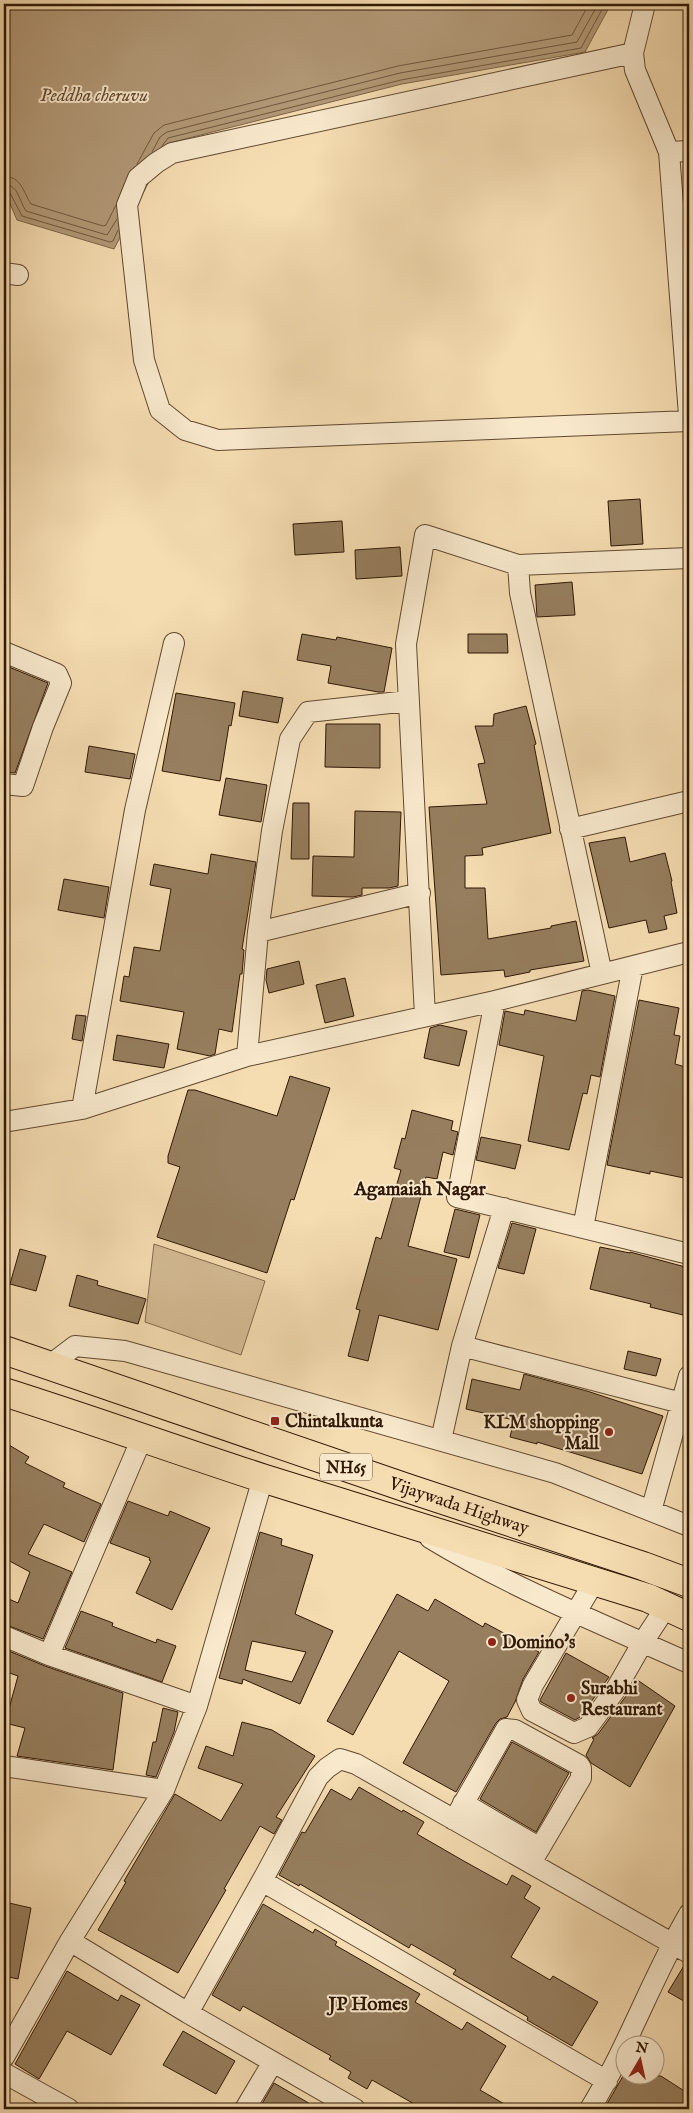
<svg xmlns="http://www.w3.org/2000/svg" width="693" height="2113" font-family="'IM FELL English',serif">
<rect width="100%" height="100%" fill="#f5dcb1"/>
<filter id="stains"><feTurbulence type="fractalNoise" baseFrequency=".004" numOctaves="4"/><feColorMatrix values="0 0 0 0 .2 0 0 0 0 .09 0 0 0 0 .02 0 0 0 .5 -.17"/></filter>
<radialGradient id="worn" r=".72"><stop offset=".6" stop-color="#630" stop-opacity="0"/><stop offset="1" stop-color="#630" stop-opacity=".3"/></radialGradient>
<path fill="#d4bb94" stroke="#826a4c" d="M154 1244 265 1281 241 1355 145 1322Z"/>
<path fill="#b29977" stroke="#7e6549" d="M4 4H611L585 52 402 84 169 143 114 249 17 220 4 190Z"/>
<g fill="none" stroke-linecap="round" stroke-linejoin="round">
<path stroke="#71583e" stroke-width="1" d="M162 146 168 138 401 80 581 48 605 4
M152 152 160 137 167 132 400 73 577 42 598 4
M137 164 154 133 164 125 398 66 572 35 589 4
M4 176C22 177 23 192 31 204L103 226 106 225 116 205
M4 184C19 185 19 201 26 211L107 235 117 219
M4 190 10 193 22 216 110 242 113 241 118 230"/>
</g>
<path fill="#967e5e" stroke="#301805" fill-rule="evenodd" d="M640 499 643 544 611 546 608 501Z
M342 521 344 552 295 555 293 524Z
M400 547 402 576 356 579 355 550Z
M572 582 575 615 537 617 535 585Z
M302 634 336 640 337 637 392 648 384 692H378L328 683 331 666 297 660Z
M468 634H507L508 653H468Z
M4 665 48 683 15 773 4 772Z
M243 691 283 698 278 723 239 716Z
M176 693 235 703 231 726 229 725 220 781 162 771Z
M526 706 536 744 534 745 551 833 482 848 483 855 465 856V888H485L488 939 551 928V926L576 921 584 961 530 970V972L505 977 504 970 441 975 429 807 487 804 478 764 485 763 475 726H493L494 714Z
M326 724H380V768L325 767Z
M89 746 135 754 130 779 85 772Z
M226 778 267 785 261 822 219 815Z
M293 803H309V859H291Z
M355 811 401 812 398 886 389 888H362V895L353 897 312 896 313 856 354 857Z
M625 837 630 862 665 853 672 881 671 882 677 913 664 916 667 929 649 933 646 920 609 928 589 843Z
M211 854 256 862 242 949 244 950 242 974H240L232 1032 219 1029 215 1054 210 1056 177 1049 184 1012 120 1001 124 976 129 977 134 947 160 951 171 889 150 885 154 864 208 874Z
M64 879 109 887 104 918 58 910Z
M299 961 304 984 269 993 266 980 267 969Z
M345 978 354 1016 325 1023 316 985Z
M588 990 615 996 600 1077 591 1075 587 1094 583 1093 569 1150 528 1141 544 1056 499 1045 505 1011 524 1015 525 1010 576 1021 582 991Z
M639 1000 679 1008 674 1035 680 1036 675 1064 689 1068V1179L650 1171V1174L607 1165Z
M76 1015 86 1016 82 1041 72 1039Z
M440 1025 467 1031 459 1066 424 1058 430 1028Z
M117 1035 169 1044 164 1068 113 1060Z
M290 1076 330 1088 294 1200 291 1199 267 1273 157 1237 180 1167 168 1163V1156L188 1090H195L277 1116Z
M412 1110 453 1121 451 1130 458 1132 453 1155 443 1152 437 1179 426 1177 408 1246 457 1259 438 1330 379 1315 368 1361 348 1356 360 1310 356 1309 376 1237 381 1239 401 1170 394 1168 402 1138 405 1139Z
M481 1137 521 1145 515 1169 476 1160Z
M455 1209 480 1215 469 1258 444 1252Z
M512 1223 536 1229 524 1274 498 1268Z
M600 1247 630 1253V1252L689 1268V1288L683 1315 650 1307 651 1304 590 1289Z
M20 1249 46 1256 36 1291 10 1284Z
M77 1275 98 1281 97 1285 146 1299 138 1324 69 1306Z
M628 1351 661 1359 656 1376 624 1369Z
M524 1374 587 1391 663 1416 642 1474 537 1442V1444L510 1437 514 1420 466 1409 472 1379 520 1390Z
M4 1442 29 1457 25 1463 65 1483 63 1487 101 1504 84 1542 44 1524 28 1554 72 1572 43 1639 4 1624V1597L18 1603 30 1572 4 1558Z
M128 1501 168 1516 170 1511 210 1528 172 1610 136 1593 151 1561 149 1560 150 1558 110 1543Z
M260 1532 282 1539 281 1545 313 1555 295 1614 333 1631 300 1704 243 1679 242 1684 219 1678ZM252 1641 306 1652 292 1682 245 1670Z
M397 1594 428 1611 435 1599 483 1627 485 1623 539 1652 523 1679 515 1702 507 1717 500 1719 496 1723 456 1792 403 1763 449 1681 399 1651 353 1735 327 1721Z
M81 1611 113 1623 112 1626 156 1643 157 1639 176 1646 162 1682 65 1648Z
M4 1649 45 1666 123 1693 113 1770 17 1756 25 1728 5 1723 18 1676 4 1671Z
M566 1653 609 1677 580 1717 575 1720 541 1702 540 1700Z
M636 1679 675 1706 630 1787 591 1763 586 1755 594 1739 592 1738 598 1734 626 1696Z
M163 1708 178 1712 174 1732 156 1777 146 1775 153 1742H156Z
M242 1722 272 1730 315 1756 276 1817 282 1820 274 1834 260 1826 224 1889 226 1890 178 1973 98 1930 126 1882 124 1881 175 1794 221 1821 243 1784 198 1768 206 1746 233 1756Z
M512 1742 569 1773 536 1832 480 1799Z
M359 1787 402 1812 403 1810 424 1822 417 1834 462 1860 507 1885 512 1875 531 1886 524 1898 540 1908 511 1957 550 1980 553 1976 598 2002 572 2046 527 2020 528 2017 453 1974 456 1970 411 1944 409 1948 300 1884 299 1886 279 1875 302 1832 305 1833 331 1789 351 1800Z
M9 1903 31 1908 18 1979 4 1976V1908L7 1909Z
M263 1904 313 1933 315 1929 337 1942 335 1945 420 1994 415 2002 462 2030 467 2022 506 2046 480 2090 513 2109H423L372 2080 367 2089 348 2078 351 2072 329 2059 331 2056 243 2006 240 2011 212 1995Z
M685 1964 689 1965V2004L668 1992Z
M67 1971 118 2001 121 1995 140 2005 111 2055 67 2031 39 2079 15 2064Z
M183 2031 235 2061 216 2094 163 2065Z
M623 2076H661L689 2094V2109H604Z
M274 2083 319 2109H259Z"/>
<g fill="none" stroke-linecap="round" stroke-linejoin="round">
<defs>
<path id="minor" d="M645 4 633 53 635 70 669 152 689 415
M633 53 172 153 156 163 138 178 127 205 144 360 160 410 185 430 218 440 689 421
M669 152 689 151
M4 273 18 275
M4 652 57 674 61 683 43 727 23 786 4 784
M570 829 689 801
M258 932 420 893
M602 974 520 593 518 565 689 558
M495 1001 457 1197 689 1254
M425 1016 406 644 425 535 518 565
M247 1056 258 932 272 831 290 739 308 712 408 701
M82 1109 135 810 174 643
M4 1122 82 1109 247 1056 495 1001 689 952
M504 1208 462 1346 689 1405
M583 1228 633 966
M50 1365 75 1346 125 1351 555 1473 689 1526
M441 1440 462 1346
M651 1511 689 1376
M430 1538C512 1588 602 1624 689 1663
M594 1582 533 1685 527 1700 532 1711 574 1733 588 1727 616 1689 643 1642 666 1607
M4 1636 49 1655 197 1706
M49 1655 142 1438
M4 1766 164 1790
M463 1803 540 1848
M454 1820 506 1729 515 1730 579 1765 581 1768V1778L531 1863
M262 1881 607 2081
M70 1941 188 2013 355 2109
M188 2013 262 1881 318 1777 327 1768 340 1759 356 1764 689 1953
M4 2057 70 1941 164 1790 197 1706 263 1478
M4 2073 69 2109
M245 2109 273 2062
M590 2109C628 2047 652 1977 689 1914"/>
<g id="highway">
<path id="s1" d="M4 1350 410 1489 643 1566 689 1583"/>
<path d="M4 1392C90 1419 176 1450 262 1478 390 1519 519 1558 648 1598L689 1617"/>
</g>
</defs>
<use href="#minor" stroke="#614930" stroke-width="22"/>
<use href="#highway" stroke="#301805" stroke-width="30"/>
<use href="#minor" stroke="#f8e8cc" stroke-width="20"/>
<use href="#highway" stroke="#f5dcb1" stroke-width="28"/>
</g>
<g fill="#8f2418" stroke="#f8e8cc" stroke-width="2">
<rect x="270" y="1416" width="10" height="10" rx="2.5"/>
<circle cx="609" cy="1432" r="5"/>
<circle cx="492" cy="1642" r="5"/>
<circle cx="571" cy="1698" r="5"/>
</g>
<g text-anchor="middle" stroke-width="4" stroke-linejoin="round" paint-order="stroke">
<rect fill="#f8e8cc" stroke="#6c5641" stroke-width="1" x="320" y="1453.5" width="52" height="27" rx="4"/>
<g font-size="16" font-weight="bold" fill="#301805">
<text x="346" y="1473">NH65</text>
</g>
<g font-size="18" font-weight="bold" fill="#301805" stroke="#f8e8cc" text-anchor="start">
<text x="285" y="1427">Chintalkunta</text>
<text x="599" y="1428" text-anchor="end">KLM shopping<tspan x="599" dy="21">Mall</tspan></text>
<text x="502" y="1648">Domino's</text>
<text x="581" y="1694">Surabhi<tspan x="581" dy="21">Restaurant</tspan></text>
</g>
<g font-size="18" fill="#301805" stroke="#f8e8cc">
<text dy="6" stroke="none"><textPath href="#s1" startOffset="481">Vijaywada Highway</textPath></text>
</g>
<g font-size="19" font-style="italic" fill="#644c33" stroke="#f8e8cc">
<text x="94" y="101">Peddha cheruvu</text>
</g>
<g font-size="19" font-weight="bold" fill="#301805" stroke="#f8e8cc">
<text x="420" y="1195">Agamaiah Nagar</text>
<text x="368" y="2010">JP Homes</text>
</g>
</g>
<rect width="693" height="2113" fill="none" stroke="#f5dcb1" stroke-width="20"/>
<rect x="5" y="5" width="683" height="2103" fill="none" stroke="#301805" stroke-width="2.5"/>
<rect x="10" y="10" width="673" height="2093" fill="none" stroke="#301805"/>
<g transform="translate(640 2060) rotate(9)"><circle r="24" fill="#f8e8cc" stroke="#a8957c"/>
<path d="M0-4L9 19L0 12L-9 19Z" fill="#8f2418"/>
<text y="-8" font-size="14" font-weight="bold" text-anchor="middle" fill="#301805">N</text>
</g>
<rect width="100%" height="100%" filter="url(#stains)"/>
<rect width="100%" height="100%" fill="url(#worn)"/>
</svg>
